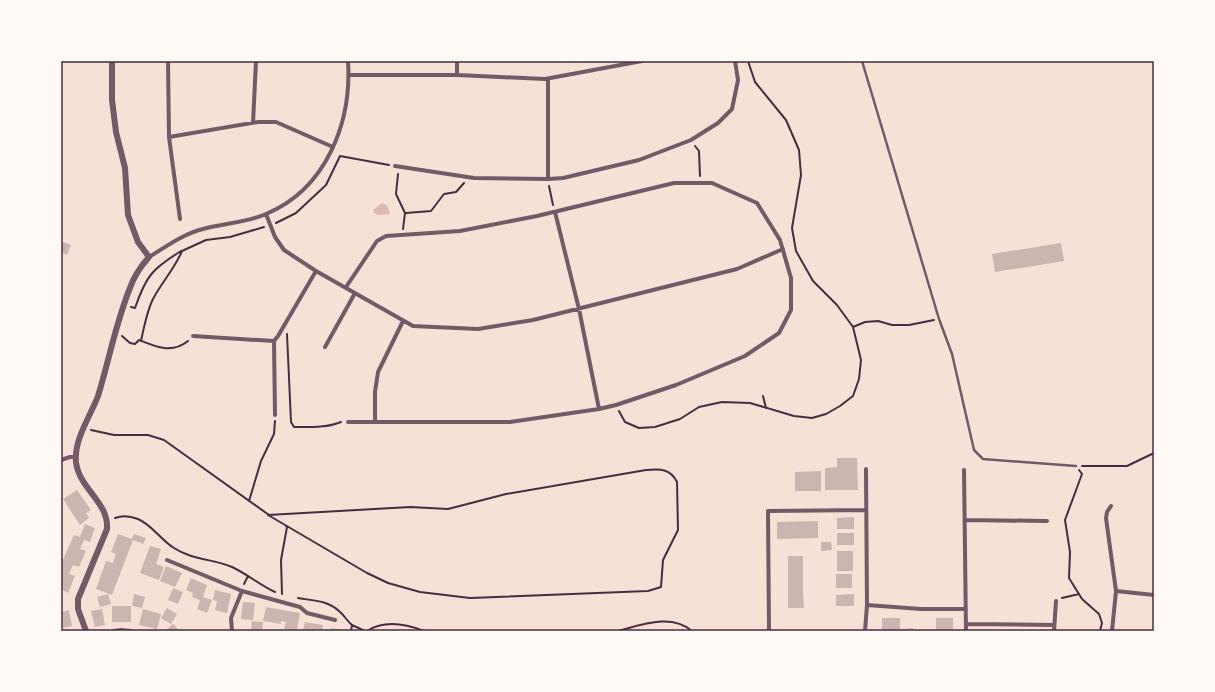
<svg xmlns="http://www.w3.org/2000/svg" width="1215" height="692" font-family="'Open Sans',sans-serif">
<rect width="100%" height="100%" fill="#f7e1d7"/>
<path fill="#dcb8b0" d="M382 203 387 205 390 214 379 215 374 213 373 210Z"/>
<path fill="#ccb4b1" d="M61 241 71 245 67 255 61 252Z
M1061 243 1064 261 995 272 992 254Z
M837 458H857L858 490H825V468L837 467Z
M821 471V491H795V472Z
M77 490 91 510 86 513 89 518 80 525 63 499Z
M854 517V529H837V518Z
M818 521V538L777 539V522Z
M85 524 95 528 90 542 84 540 80 549 86 551 79 567 73 565 69 574 75 576 68 593 62 590 61 593V564L74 535 80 537Z
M837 533H854V545H837Z
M118 534 132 539 134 534 146 538 143 544 133 540 112 595 96 589 106 561 113 563 116 554 111 552Z
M821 542H831L832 550 821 551Z
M150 546 161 549 156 564 164 567 159 580 140 573Z
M837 551H853V571H837Z
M788 556H803V590H788Z
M166 566 182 573 175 587 160 581Z
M836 574H852V588H836Z
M191 578 207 585 203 597 212 600 207 613 197 609 200 600 192 597 193 593 186 590Z
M173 588 183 592 178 604 168 600Z
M215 590 231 594 227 613 215 610 217 601 213 600Z
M788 590H803L804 608H788Z
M108 594 111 604 100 607 97 597Z
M134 594 145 597 142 608 132 606Z
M854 594V606H836V595Z
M243 602 255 603 253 620 241 619Z
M112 606H131V622H112Z
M266 607 300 613 297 631 284 629 286 622 281 621V624L263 621Z
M167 608 177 614 171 624 161 618Z
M102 609 105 625 95 627 91 611Z
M143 609 161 614 157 629 139 625Z
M69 610 72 626 63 628 61 612Z
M882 618H900V630H882Z
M936 618H953V630H936Z
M252 621 263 622 262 631H251Z
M305 622 323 625 322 631H303Z
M173 624 180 631H165Z
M331 628 345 630V631H330Z
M913 628V631H902V629Z"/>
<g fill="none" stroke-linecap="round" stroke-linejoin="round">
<path stroke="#4a2c40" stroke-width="2" d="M695 146 699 151 700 176
M398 174 396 194 405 213 403 229
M549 186 553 205
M406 213 431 211 444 194 456 192 464 183
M276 223 296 213 326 185 340 156 389 165
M131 307 135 308C146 276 152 269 181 251
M853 327 865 322 878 321 892 325H909L934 320
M287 334 291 422 294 427C309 427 327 428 341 422
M122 336 130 343 135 344 139 340C156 347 172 354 188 341
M141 341C144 327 147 311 153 299 162 282 175 268 182 251L206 240 230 237 264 227
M763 396 766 408
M619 411 625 422 639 428 655 427 680 419 699 407 722 402 750 403 794 416 812 418 826 414 840 406 853 396 859 379 861 360 853 327 837 305 813 281 796 251 792 228 801 175 799 150 786 120 755 82 748 61
M91 430 114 435H148L164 440 269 515
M1082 466H1127L1154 453
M646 470C660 469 670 468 677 482L678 530 663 560 661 587 648 591 470 598 420 592 388 583 367 573 268 515 410 507 448 509 506 494Z
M1079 470 1082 474 1065 520 1070 552 1069 578 1082 599 1099 614 1102 623 1100 631
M249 501 261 461 274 434 275 421
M115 518C123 515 130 516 138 519 152 525 161 540 174 548 192 560 214 559 232 567 247 574 260 585 275 592
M244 584 248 576
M282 594 281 560 287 527 286 526
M298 598C314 601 327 600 339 611 344 615 347 621 352 625L351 631
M1062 598 1079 594
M352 625 365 631
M367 631C384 620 406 624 424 631
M618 631C641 625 671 613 692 631"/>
<path stroke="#755966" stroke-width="2.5" d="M862 61 939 319 952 354 974 450 983 459 1076 466"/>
<path stroke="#755966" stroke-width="4" d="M168 61 169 137 180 219
M349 75H457L545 79 642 61
M457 75V61
M253 123 256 61
M169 137 258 122H276L333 147
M395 166 474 178 548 179 563 178 639 160 691 140 718 123 732 109 738 80 735 61
M548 179V79
M266 214 275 237 284 250 316 271 413 326 478 329 533 320 737 269 783 249
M149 257C167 246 183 234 203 229 224 223 246 223 266 214 326 189 352 123 348 61
M346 287 377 241 386 236 460 231 537 216 674 183H712L757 203 780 240 791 278V310L779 333 745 356 676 385 616 405 599 409
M193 336 274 341 278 336 316 271
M274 341 275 415
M325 347 355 293
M375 421V392L378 372 403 321
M348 422H510L599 409 579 309 555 212
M61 460 70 457H76
M964 470 966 631
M1111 506 1107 512 1106 518 1116 591 1112 631
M965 520 1047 521
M167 560 242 591
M1116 591 1154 595
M867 605 921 609H966
M966 624 1054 625
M113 631 121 630 131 631
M232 631 231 618 242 591 300 607 307 613 335 620
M769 631 768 511 866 510
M865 631 867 605 866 469
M1054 631 1056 601"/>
<path stroke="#755966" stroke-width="6" d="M86 631 78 609V599L107 529C109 502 79 489 76 462 74 439 90 417 98 396 109 360 116 322 130 288 134 276 141 266 149 257L138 242 128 215 125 168 116 132 112 100V61"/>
</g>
<rect width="1215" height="692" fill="none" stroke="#fffaf5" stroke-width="124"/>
<rect x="62" y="62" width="1091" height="568" fill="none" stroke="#4a2c40" stroke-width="1.5"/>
</svg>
